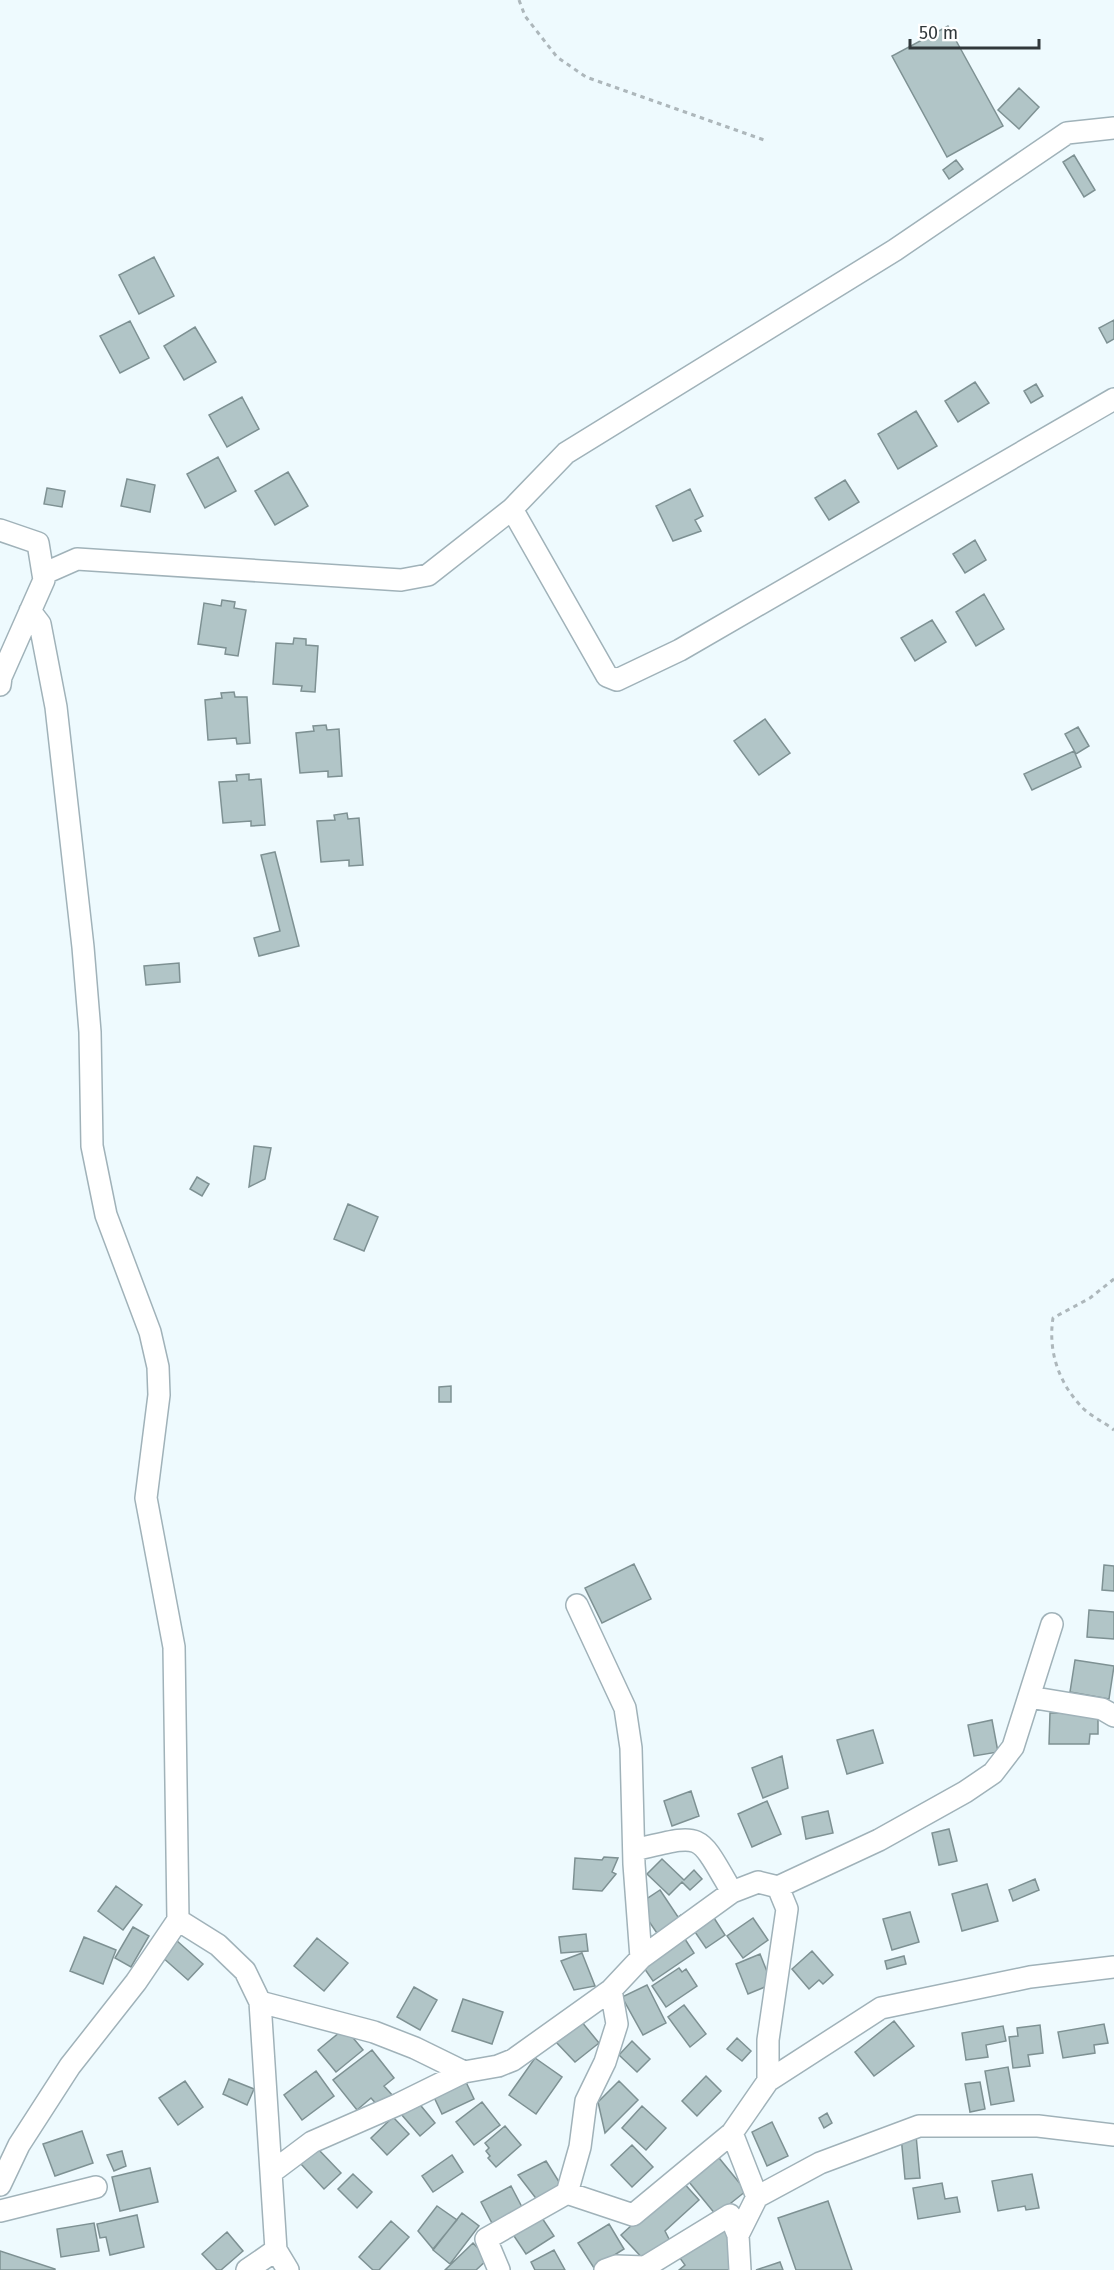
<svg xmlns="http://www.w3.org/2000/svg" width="1114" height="2270" font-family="'Fira Sans',sans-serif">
<rect width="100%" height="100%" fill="#eefafe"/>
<path fill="#b1c5c7" stroke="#7e9193" stroke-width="1.5" d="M948 26 1003 126 947 157 892 56Z
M1019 88 1039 107 1019 129 998 110Z
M1074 155 1095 190 1084 197 1063 162Z
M956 160 963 169 949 179 943 170Z
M154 257 174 296 139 314 119 275Z
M1114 320V339L1107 343 1099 328Z
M130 321 149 358 120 373 100 336Z
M195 327 216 362 184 380 164 346Z
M975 382 989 403 958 422 945 401Z
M1036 384 1043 396 1031 403 1024 391Z
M242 397 259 429 227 447 209 415Z
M916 411 937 446 898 469 878 434Z
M218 457 236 491 205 508 187 474Z
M288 472 308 506 275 525 255 491Z
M127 479 155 485 150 512 121 506Z
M845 480 859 502 829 520 815 498Z
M47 488 65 491 62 507 44 504Z
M690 489 703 516 695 520 701 531 673 541 656 506Z
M975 540 986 560 965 573 953 554Z
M984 594 1004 629 976 646 956 612Z
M222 600 235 602 234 608 246 610 238 656 225 654 226 648 198 644 204 603 221 606Z
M932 620 946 642 915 661 901 638Z
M294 638 306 639V645L318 646 315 692 301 691 302 686 273 684 276 643 293 644Z
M234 692 235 697H247L250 743 237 744 236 738 208 740 205 700 222 698 221 693Z
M765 719 790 753 759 775 734 741Z
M326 725 327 730 339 729 342 776 328 777V771L300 773 296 733 314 731 313 726Z
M1078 727 1089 746 1076 754 1065 734Z
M1074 751 1081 767 1032 790 1024 774Z
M249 774V780L261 779 265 825 251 826V821L223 823 219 782 237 781 236 775Z
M347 813 348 819 359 818 363 865 349 866V860L321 862 317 821 335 820 334 815Z
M275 852 299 946 259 956 254 938 280 931 261 855Z
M179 963 180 982 146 985 144 966Z
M254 1146 271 1148 265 1179 249 1187Z
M197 1177 209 1184 202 1196 190 1189Z
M348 1204 378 1217 364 1251 334 1239Z
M451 1386V1402H439V1387Z
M634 1564 651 1599 602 1623 585 1588Z
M1104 1565 1114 1566V1591L1102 1590Z
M1089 1610 1114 1612V1639L1087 1637Z
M1075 1660 1114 1666 1109 1699 1070 1692Z
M1050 1713H1090L1098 1718V1734H1090L1089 1744H1049Z
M992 1720 998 1752 974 1756 968 1725Z
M873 1730 883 1763 847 1774 837 1740Z
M782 1756 788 1788 763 1798 752 1768Z
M691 1791 699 1816 672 1826 664 1801Z
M767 1801 781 1834 752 1847 738 1814Z
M828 1811 833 1833 806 1839 802 1817Z
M949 1829 957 1861 939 1865 932 1833Z
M604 1857 618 1858 612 1872 616 1874 602 1891 573 1889 575 1858 602 1860Z
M662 1859 684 1880 694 1870 702 1879 690 1890 682 1882 669 1895 647 1874Z
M1035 1879 1039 1890 1013 1901 1009 1890Z
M987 1884 998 1921 962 1931 952 1894Z
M116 1886 142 1905 123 1930 98 1911Z
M660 1890 678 1917 681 1915 687 1923 661 1939 646 1917 645 1900Z
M910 1912 919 1942 892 1950 883 1919Z
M714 1918 725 1935 706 1948 695 1932Z
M753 1918 768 1940 743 1958 727 1936Z
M133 1927 149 1936 131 1967 115 1958Z
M586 1934 588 1951 561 1953 559 1937Z
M683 1936 694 1953 653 1981 642 1965Z
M84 1937 116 1950 103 1984 70 1971Z
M317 1938 348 1963 324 1991 294 1966Z
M176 1940 203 1964 188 1980 161 1956Z
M812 1951 833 1975 823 1984 819 1980 809 1989 792 1969Z
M582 1953 595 1986 574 1990 561 1961Z
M760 1954 772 1984 748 1994 736 1964Z
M904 1956 906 1964 887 1969 885 1961Z
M679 1968 682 1972 686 1969 697 1986 666 2007 652 1986Z
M647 1985 666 2023 643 2035 622 1997Z
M414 1987 437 2000 420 2030 397 2017Z
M463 1999 503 2012 492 2044 452 2031Z
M684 2005 706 2034 690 2047 668 2017Z
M581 2021 599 2043 575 2062 556 2042Z
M894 2021 914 2046 874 2076 855 2052Z
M1104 2024 1108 2043 1094 2045 1095 2053 1063 2058 1058 2032Z
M1040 2025 1043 2053 1028 2055 1030 2066 1013 2068 1009 2037 1018 2036 1017 2028Z
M1003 2026 1006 2041 986 2045 988 2057 966 2060 962 2033Z
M345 2028 363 2050 336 2072 318 2050Z
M737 2038 751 2051 742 2061 727 2049Z
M632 2041 650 2059 637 2072 619 2055Z
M372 2050 394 2078 384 2086 393 2096 379 2107 371 2098 357 2110 333 2080Z
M535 2058 562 2077 536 2114 509 2095Z
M1008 2067 1014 2101 991 2105 985 2071Z
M316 2071 334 2096 302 2120 284 2095Z
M706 2076 721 2091 697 2116 682 2101Z
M229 2079 254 2089 247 2105 223 2094Z
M465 2080 474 2099 442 2114 433 2095Z
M185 2081 203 2107 178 2125 159 2098Z
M619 2081 638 2100 605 2133 598 2102Z
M980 2082 985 2109 970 2112 965 2084Z
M417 2101 435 2123 420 2136 401 2114Z
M482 2102 500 2125 474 2145 456 2122Z
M642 2106 666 2128 646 2150 622 2128Z
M827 2113 832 2123 824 2128 819 2118Z
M393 2117 409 2134 387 2155 371 2138Z
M772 2122 788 2156 767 2166 752 2132Z
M505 2126 521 2145 496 2167 488 2158 490 2156 486 2151 489 2148 485 2143Z
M82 2131 93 2163 55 2176 43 2144Z
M916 2135 920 2178 905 2179 901 2136Z
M632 2145 653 2167 632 2187 611 2165Z
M317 2148 341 2173 324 2189 301 2164Z
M122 2151 126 2166 114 2171 107 2155Z
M715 2153 746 2191 716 2215 685 2177Z
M452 2155 463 2172 433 2192 422 2176Z
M546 2161 561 2185 538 2201 518 2175Z
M150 2168 158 2202 120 2211 112 2177Z
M353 2174 372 2192 357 2208 338 2189Z
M1032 2174 1039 2208 1026 2210 1025 2206 998 2211 992 2181Z
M681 2180 699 2200 665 2231 672 2245 646 2262 621 2235Z
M942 2183 945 2199 957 2197 960 2212 918 2219 913 2188Z
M511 2186 524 2211 494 2227 481 2202Z
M828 2201 852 2270H796L778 2218Z
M437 2206 457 2220 433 2249 418 2231Z
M538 2212 554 2236 526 2254 510 2230Z
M462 2213 479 2226 450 2264 433 2250Z
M137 2215 144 2247 110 2255 106 2237 100 2238 97 2224Z
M391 2221 409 2237 379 2270H373L359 2257Z
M94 2223 99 2251 61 2257 57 2229Z
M724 2223 732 2234 733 2270H679L685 2265 677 2254Z
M609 2224 624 2249 594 2268 578 2243Z
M227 2232 243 2251 221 2270H217L202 2254Z
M473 2243 488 2259 476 2270H445Z
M554 2250 565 2270H535L531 2262Z
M0 2251 55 2269V2270H0Z
M780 2262 783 2270H756Z"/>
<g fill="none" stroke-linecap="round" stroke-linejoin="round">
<defs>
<path id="street" d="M512 509 607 676 617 680 680 650 1114 399
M0 530 38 543 44 580 1 677 0 685
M43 574 77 559 401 580 428 575 512 509 566 453 895 250 1067 133 1114 128
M577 1605 625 1708 631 1748 634 1864 641 1958
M1029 1697 1102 1709 1114 1716
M634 1850C704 1834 696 1830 732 1892
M778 1887 879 1840 965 1792 993 1773 1013 1747 1052 1624
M178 1920 218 1945 245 1971 260 2002 276 2250 288 2270
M260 2002 374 2032 415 2048 464 2072
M732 2133 757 2197
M272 2172 312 2142 399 2104 464 2072 498 2066 513 2060 611 1990 641 1958 732 1892 758 1882 778 1887 787 1909 768 2040V2081
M0 2185 19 2145 70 2066 136 1982 178 1920 174 1647 146 1498 159 1395 158 1367 150 1332 106 1215 92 1146 90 1032 83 947 56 707 40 624 30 611
M567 2193 633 2215 732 2133 768 2081 881 2008 1030 1977 1114 1967
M0 2211 96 2187
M247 2270 276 2250
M499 2270 486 2239 567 2193 580 2147 586 2101 605 2062 617 2024 611 1990
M605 2270 616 2266 645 2267 730 2215 738 2235
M740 2270 738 2235 757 2197 820 2163 919 2126H1038L1114 2135"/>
</defs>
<use href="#street" stroke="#a0b2b9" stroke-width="24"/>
<path stroke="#adb7bb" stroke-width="3" stroke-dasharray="4.5 4.5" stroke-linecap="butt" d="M519 0 525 16 557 57 586 77 767 141
M1114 1279 1090 1298 1053 1318C1048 1350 1058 1381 1080 1405 1088 1415 1104 1422 1114 1430"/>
<use href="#street" stroke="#fff" stroke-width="21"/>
</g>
<path d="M910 39v9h129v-9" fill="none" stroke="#31383b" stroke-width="3"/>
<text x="919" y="39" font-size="18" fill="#31383b" stroke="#ffffff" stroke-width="4.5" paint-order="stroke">50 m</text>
</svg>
